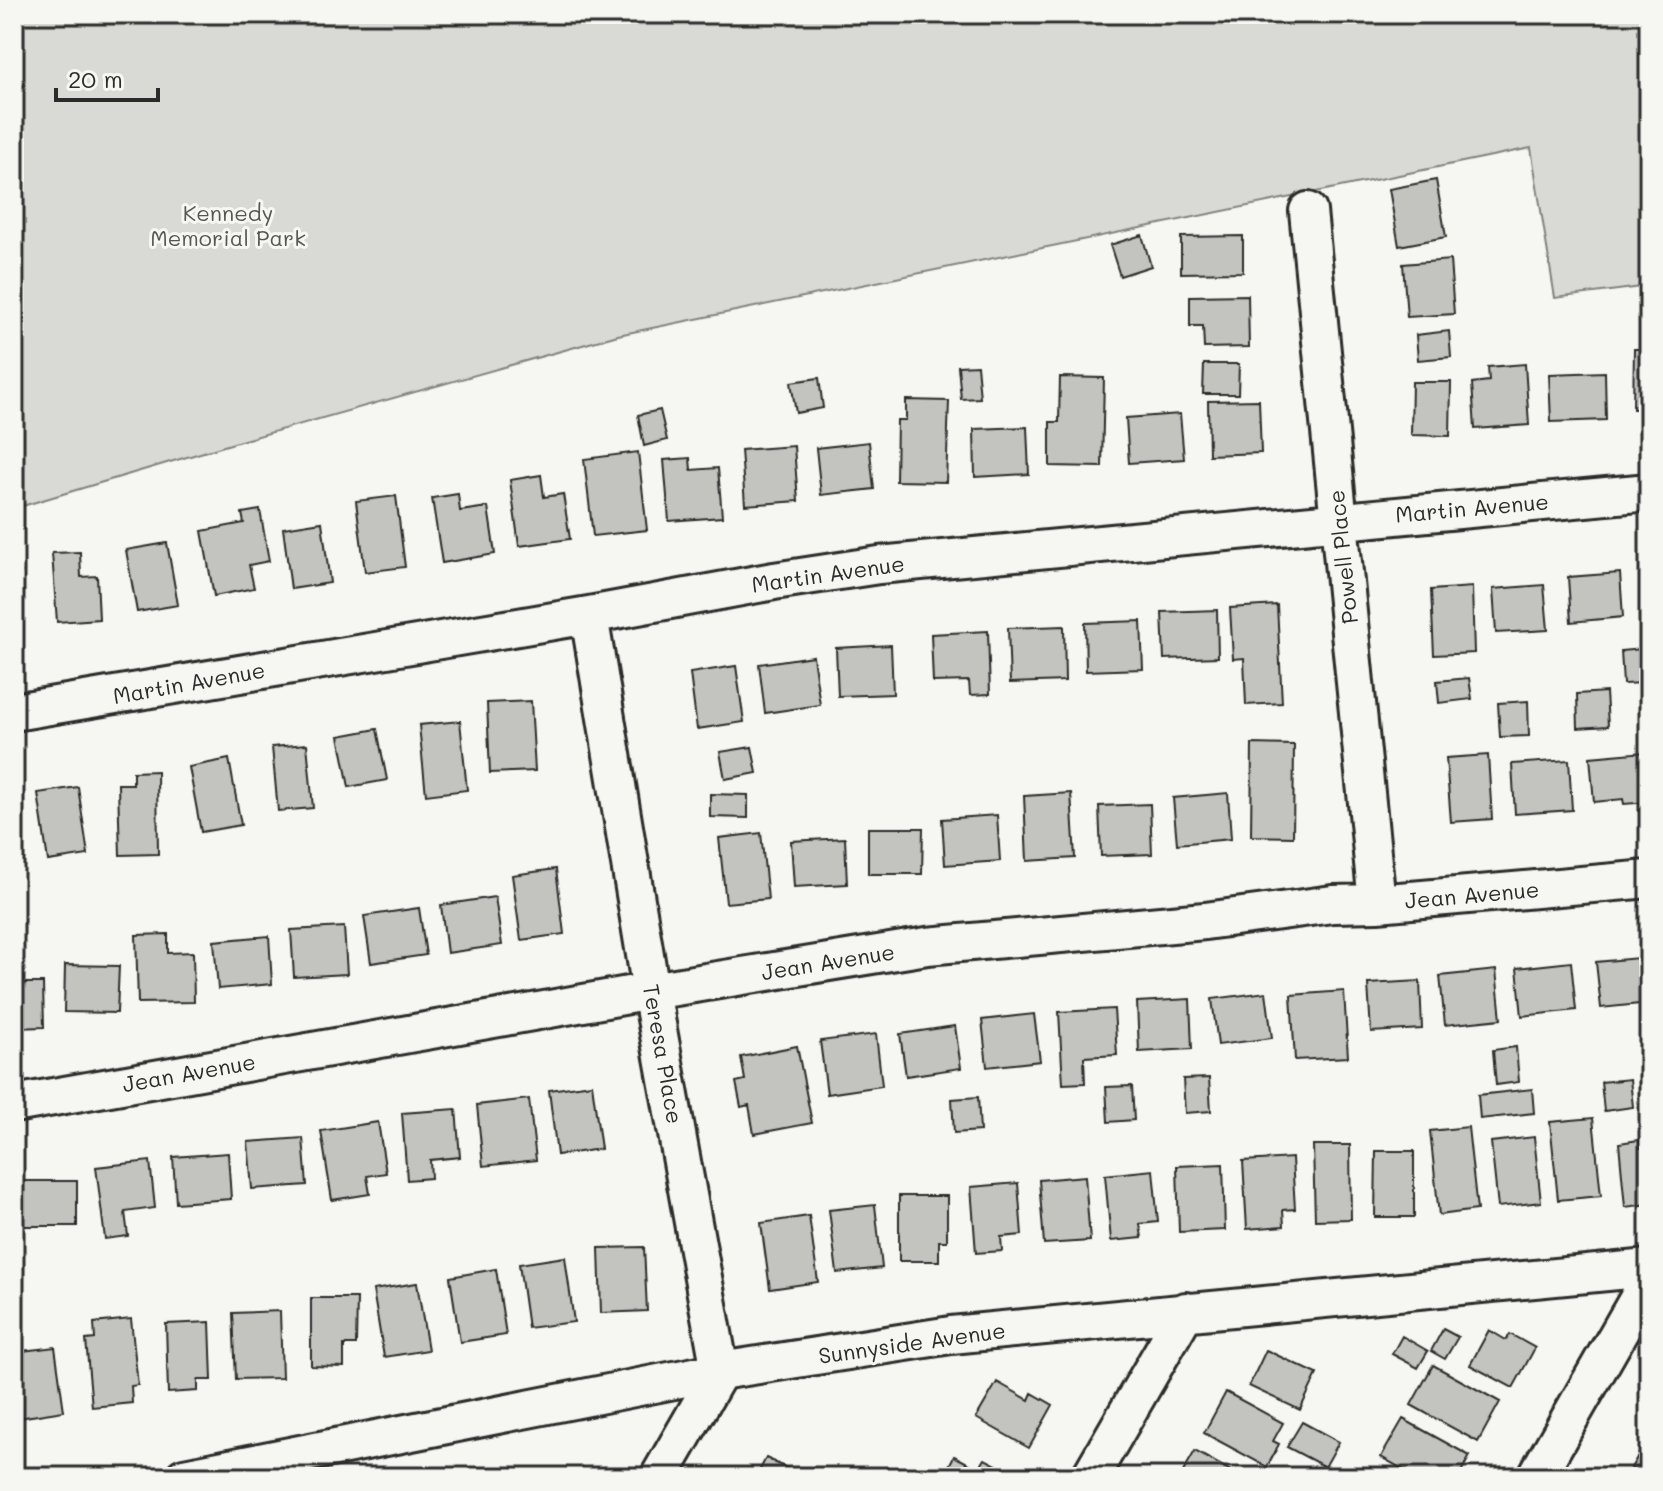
<svg xmlns="http://www.w3.org/2000/svg" width="1663" height="1491" font-family="Mali,sans-serif">
<rect width="100%" height="100%" fill="#f6f6f2"/>
<filter id="ink" filterUnits="userSpaceOnUse"><feTurbulence type="fractalNoise" baseFrequency=".0125" numOctaves="2"/><feDisplacementMap in="SourceGraphic" scale="16" xChannelSelector="R" yChannelSelector="G"/><feConvolveMatrix kernelMatrix="1 2 1 2 8 2 1 2 1" color-interpolation-filters="sRGB"/></filter>
<g filter="url(#ink)">
<path fill="#d9d9d5" stroke="#828280" stroke-width="2" d="M14 14H1649V286L1555 298 1531 148 618 335 244 440 19 507 14 499Z"/>
<path fill="#c3c3c0" stroke="#2b2b2b" stroke-width="2" d="M1436 180 1446 237 1399 246 1389 189Z
M1142 235 1151 266 1120 276 1110 245Z
M1243 236V272L1181 273V237Z
M1450 260 1454 314 1407 317 1403 264Z
M1248 295 1249 347 1204 348 1203 326H1190V296Z
M1449 331 1451 357 1418 360 1416 335Z
M1634 349H1649V409H1633Z
M1204 364H1239L1238 394H1203Z
M1525 364 1529 425 1475 429 1472 383 1489 381 1488 367Z
M977 365 980 398 961 399 958 366Z
M1605 372 1606 420 1551 422 1549 374Z
M1060 377 1104 378 1102 467 1050 466V422H1059Z
M819 378 823 408 796 413 791 382Z
M1412 382H1451L1450 436 1411 435Z
M906 400 949 401 946 482 896 481 897 420H906Z
M1259 400 1261 453 1209 455 1208 401Z
M660 410 667 440 644 446 638 415Z
M1180 414 1184 459 1129 463 1126 418Z
M1027 427 1029 474 975 477 974 429Z
M869 442 874 489 821 495 816 448Z
M794 446 798 501 745 505 741 450Z
M638 452 647 530 593 536 584 459Z
M690 458 691 470 718 468 722 517 669 521 664 460Z
M541 475 544 497 563 494 570 539 519 546 510 480Z
M458 494 460 511 488 507 495 554 442 563 432 498Z
M396 496 405 567 365 572 356 501Z
M260 510 269 561 249 565 254 588 214 596 202 531 244 523 242 513Z
M322 522 330 583 291 589 283 528Z
M167 543 178 605 137 612 126 550Z
M80 552 81 577 97 576 99 619 57 622 52 553Z
M14 570 21 572 14 588Z
M1649 571V634L1648 635 1643 572Z
M1620 573 1623 617 1571 622 1568 577Z
M1544 585 1548 630 1496 633 1493 589Z
M1472 587 1474 653 1434 655 1431 590Z
M1277 605 1282 703 1246 705 1244 658 1233 659 1230 608Z
M1217 610 1218 657 1164 659 1162 612Z
M1141 621 1143 669 1086 671 1085 623Z
M1064 626 1065 681 1010 683 1008 628Z
M988 631 990 694 970 695 969 681 933 682 931 634Z
M891 645 893 694 838 696 836 648Z
M1642 649 1645 683 1623 684 1621 651Z
M813 656 820 705 765 713 759 664Z
M736 666 744 722 697 729 690 673Z
M1469 678 1472 699 1439 703 1437 681Z
M1606 692 1608 726 1578 728 1577 694Z
M531 701 535 771 490 773 487 703Z
M1528 701 1529 736 1500 737 1498 703Z
M460 721 467 790 426 795 419 725Z
M377 729 387 780 349 787 339 736Z
M307 744 313 808 278 811 272 747Z
M1252 744 1294 745 1293 837 1251 836Z
M752 747 757 773 725 779 720 752Z
M1645 752 1649 802 1624 804 1623 799 1594 802 1590 757Z
M1488 755 1492 819 1451 822 1446 758Z
M229 759 241 825 201 832 189 767Z
M1569 760 1572 810 1515 814 1512 764Z
M157 771 158 854 120 855 118 784H133V772Z
M78 787 88 855 48 861 38 793Z
M1071 793 1075 858 1027 861 1024 796Z
M1228 793 1231 839 1177 844 1173 798Z
M710 794 748 795V818L710 817Z
M1150 804 1152 854 1101 856 1099 806Z
M997 815 1000 861 945 865 942 819Z
M868 828H923L922 874H868Z
M761 833 768 899 726 903 719 838Z
M845 838 847 884 794 887 791 841Z
M556 869 564 934 521 940 512 875Z
M495 897 502 945 447 953 441 905Z
M419 908 426 955 371 963 364 916Z
M344 927 347 974 294 977 291 930Z
M168 934V953L193 952 194 1002 138 1003 136 935Z
M269 936 272 984 218 989 214 941Z
M1649 957V1003L1601 1008 1596 962Z
M1571 962 1576 1010 1522 1016 1517 968Z
M65 965 119 966 117 1013 64 1012Z
M1496 970 1501 1019 1445 1025 1440 976Z
M1420 981 1422 1029 1371 1032 1368 984Z
M14 983H43L44 1027 14 1028Z
M1344 991 1348 1057 1295 1060 1291 995Z
M1266 992 1272 1038 1218 1045 1212 999Z
M1190 999 1192 1049 1139 1052 1137 1002Z
M1114 1009 1117 1055 1084 1057 1085 1083 1063 1084 1059 1012Z
M1034 1014 1040 1061 987 1067 982 1020Z
M955 1026 961 1068 906 1076 900 1034Z
M876 1034 882 1086 827 1094 820 1041Z
M797 1046 812 1123 754 1134 749 1105 741 1107 736 1082 745 1080 741 1057Z
M1516 1047 1519 1082 1496 1085 1493 1050Z
M1209 1078 1211 1111 1185 1113 1183 1079Z
M1630 1079 1633 1107 1604 1111 1601 1082Z
M592 1084 601 1149 557 1155 549 1090Z
M1132 1086 1134 1120 1108 1122 1106 1087Z
M1532 1089 1534 1113 1480 1119 1478 1095Z
M978 1097 980 1131 954 1133 952 1099Z
M529 1099 536 1160 483 1166 477 1105Z
M456 1109 460 1157 430 1160 431 1178 407 1180 402 1113Z
M1593 1118 1601 1196 1558 1200 1550 1122Z
M378 1122 386 1173 367 1176 370 1194 332 1200 321 1131Z
M1468 1127 1477 1210 1439 1215 1430 1131Z
M1534 1137 1541 1202 1498 1207 1491 1142Z
M303 1138 307 1185 252 1189 248 1142Z
M1639 1140 1640 1148 1649 1147V1204L1625 1207 1619 1143Z
M1313 1145H1350L1351 1219 1315 1220Z
M1376 1151H1414V1217H1375Z
M228 1153 231 1199 176 1203 173 1157Z
M1292 1158 1295 1209 1283 1210 1284 1226 1247 1229 1243 1161Z
M150 1161 155 1208 125 1212 128 1236 105 1239 96 1167Z
M1223 1164 1225 1230 1179 1232 1177 1166Z
M1153 1170 1158 1222 1140 1224 1142 1238 1111 1241 1105 1175Z
M1085 1176 1090 1241 1044 1244 1039 1180Z
M23 1181H77V1226H23Z
M1018 1183 1022 1235 1001 1237 1002 1251 976 1253 971 1187Z
M899 1196H947V1241H939V1261H899Z
M875 1205 882 1268 837 1273 829 1210Z
M809 1216 818 1282 770 1289 761 1223Z
M644 1247 647 1311 601 1313 599 1248Z
M565 1257 574 1322 528 1328 519 1264Z
M496 1269 506 1335 460 1342 450 1277Z
M417 1283 428 1350 384 1357 373 1290Z
M311 1298H357L356 1345H344V1367L311 1366Z
M280 1311 282 1378 236 1379 233 1313Z
M131 1319 138 1385 131 1386 132 1403 92 1407 86 1340 95 1339 94 1323Z
M210 1322 212 1380H198V1391L168 1393 166 1324Z
M1443 1329 1458 1337 1445 1359 1431 1351Z
M1489 1330 1506 1340 1510 1334 1535 1348 1513 1388 1470 1365Z
M1402 1336 1428 1351 1418 1368 1392 1354Z
M55 1347 64 1411 18 1418 14 1391V1352Z
M1266 1350 1317 1374 1300 1410 1249 1386Z
M1433 1365 1500 1402 1478 1442 1411 1405Z
M997 1382 1029 1400 1032 1393 1053 1405 1029 1448 976 1418Z
M1226 1392 1283 1423 1273 1441 1279 1444 1267 1467 1204 1433Z
M1403 1419 1470 1456 1458 1477H1417L1381 1457Z
M1302 1422 1339 1442 1325 1467 1287 1447Z
M1647 1440 1649 1477H1639L1641 1474 1631 1468Z
M1195 1451 1242 1477H1180Z
M954 1456 979 1469 985 1459 1012 1473 1010 1477H943Z
M766 1458 792 1471 789 1477H756Z"/>
<g fill="none" stroke-linecap="round" stroke-linejoin="round">
<defs>
<path id="street" d="M1308 211 1377 903
M589 615 651 991 720 1371 659 1477
M14 712 589 615 774 581 879 565 1649 492
M14 1104 651 991 927 946 1205 921 1333 904 1377 903 1649 879
M184 1477 720 1371 951 1335 1649 1268
M1090 1477 1186 1311
M1536 1477 1649 1280"/>
</defs>
<use href="#street" stroke="#2b2b2b" stroke-width="42"/>
<use href="#street" stroke="#f6f6f2" stroke-width="36"/>
</g>
</g>
<g text-anchor="middle" stroke-width="6" stroke-linejoin="round" paint-order="stroke">
<g font-size="22" fill="#565656" stroke="#f6f6f2">
<text x="228" y="221">Kennedy<tspan x="228" dy="25">Memorial Park</tspan></text>
</g>
<g font-size="22" fill="#2b2b2b" stroke="#f6f6f2">
<text transform="translate(1472 508) rotate(-5)" y="8">Martin Avenue</text>
<text transform="translate(1343 557) rotate(-96)" y="8">Powell Place</text>
<text transform="translate(828 574) rotate(-8)" y="8">Martin Avenue</text>
<text transform="translate(189 683) rotate(-10)" y="8">Martin Avenue</text>
<text transform="translate(1472 895) rotate(-5)" y="8">Jean Avenue</text>
<text transform="translate(828 962) rotate(-9)" y="8">Jean Avenue</text>
<text transform="translate(663 1054) rotate(80)" y="8">Teresa Place</text>
<text transform="translate(189 1073) rotate(-10)" y="8">Jean Avenue</text>
<text transform="translate(912 1343) rotate(-8)" y="8">Sunnyside Avenue</text>
</g>
</g>
<rect width="1663" height="1491" fill="none" stroke="#f6f6f2" stroke-width="48"/>
<rect x="24" y="24" width="1615" height="1443" fill="none" stroke="#2b2b2b" stroke-width="3" filter="url(#ink)"/>
<path d="M56 88v12h102v-12" fill="none" stroke="#2b2b2b" stroke-width="4"/>
<text x="68" y="88" font-size="24" fill="#2b2b2b" stroke="#f6f6f2" stroke-width="6" paint-order="stroke">20 m</text>
</svg>
